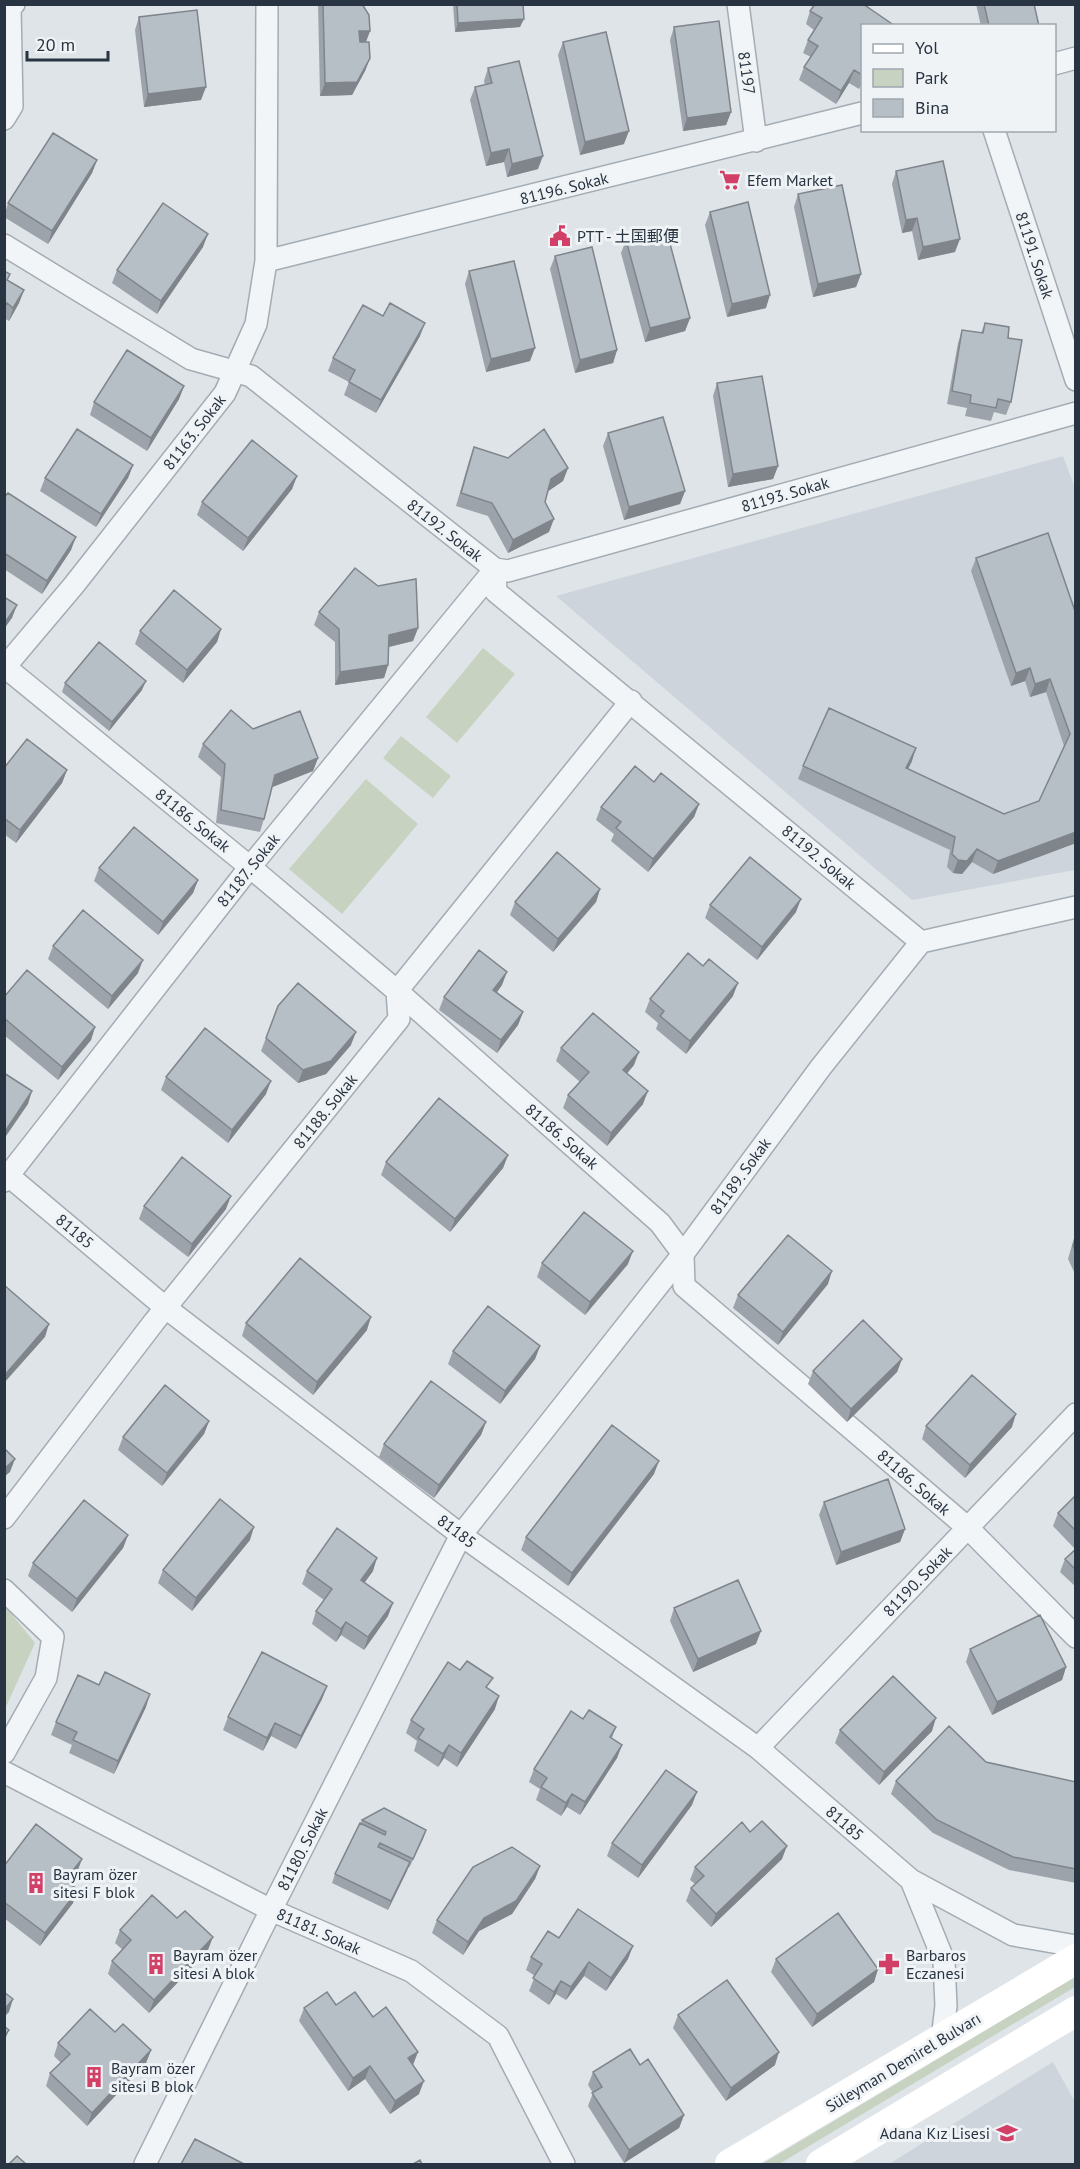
<svg xmlns="http://www.w3.org/2000/svg" width="1080" height="2169" font-family="'PT Sans','Noto Sans SC',sans-serif">
<rect width="100%" height="100%" fill="#dfe4e9"/>
<path fill="#cdd4db" d="M1063 456 1076 491 1075 870 912 900 556 596Z
M1053 2062 1075 2102V2164H889Z"/>
<path fill="#c7d3c0" d="M483 648 515 674 457 743 426 717Z
M401 736 451 776 433 798 383 758Z
M366 779 418 824 342 914 289 869Z
M5 1606 35 1643 5 1709Z
M1075 1977V1987L779 2164H762Z"/>
<g fill="none" stroke-linecap="round" stroke-linejoin="round">
<defs>
<path id="street" d="M738 4 756 141
M1054 64 1076 58
M4 119 12 106 10 8 14 4
M994 130 1076 380
M4 245 191 359 251 376 495 569 496 592 921 942
M266 261 862 113
M5 667 250 867 397 991 660 1223 683 1254 684 1286 968 1528 1076 1637
M4 668 74 585 225 393 256 324 266 261 267 4
M4 1172 166 1308 461 1535 758 1748 911 1880 1013 1935 1076 1946
M4 1181 250 867 495 569 508 571 1076 413
M4 1518 154 1322 399 1019 397 991 631 701
M4 1590 53 1637 46 1678 4 1753
M758 1748 1076 1414
M4 1772 271 1910 411 1971 498 2036 564 2164
M911 1880 944 1961 946 2006 942 2039
M145 2164 271 1910 461 1535 683 1254 821 1067 921 942 1076 907"/>
</defs>
<use href="#street" stroke="#a4acb3" stroke-width="24"/>
<use href="#street" stroke="#f2f5f7" stroke-width="21"/>
<path stroke="#fff" stroke-width="30" d="M730 2164 1076 1959
M821 2164 1076 2011"/>
</g>
<path fill="#9da3aa" d="M318 4H362L370 31 366 42 370 58 365 71 352 95 320 96Z
M453 4H523L520 27 455 32Z
M976 4H1034L1039 26H981Z
M810 11 862 26V83L859 89 849 83 836 104 799 80 804 67 811 57 803 53 808 40 814 30 806 24Z
M139 17 201 100 144 107 135 30Z
M674 27 731 112 726 125 683 131 670 40Z
M563 42 624 144 580 155 558 55Z
M488 68 538 169 507 177 504 162 486 166 470 100 475 87 485 85 484 81Z
M97 160 92 173 48 244 4 217 8 203Z
M896 171 955 252 918 260 912 231 902 233 892 184Z
M798 194 861 274 856 287 813 297 794 207Z
M710 212 766 308 727 317 705 225Z
M626 240 690 318 685 331 645 342 621 253Z
M203 247 157 314 112 283 117 270Z
M555 256 617 350 613 363 575 373 550 269Z
M4 271 8 281 24 290 19 303 9 321 4 318Z
M469 271 530 361 486 372 465 284Z
M985 323 1008 338 1011 402 1006 415 994 412 991 421 965 416 967 408 947 404 958 343 962 330 981 333Z
M420 336 376 413 344 395 349 382 328 371 333 358Z
M717 383 778 466 773 479 728 487 713 396Z
M184 386 179 399 147 451 90 415 94 402Z
M608 433 685 491 680 504 624 520 603 446Z
M474 447 508 458 568 468 563 481 548 491 545 502 549 532 508 553 488 516 456 506 469 461Z
M133 465 128 478 96 527 40 491 45 478Z
M297 476 292 489 243 551 197 515 202 502Z
M4 497 71 550 42 594 4 569Z
M976 558 1076 614V843L993 874 972 862 962 874 953 873 947 867 950 850 798 779 803 766 912 761 908 769 1004 814 1039 801 1064 746 1046 692 1030 697 1025 681 1011 686 971 571Z
M378 586 418 628 413 641 389 647 388 665 384 678 335 685V642L314 625 319 612Z
M221 629 217 642 183 683 135 644 140 631Z
M65 683 142 690 109 731 62 692Z
M253 729 318 758 313 771 272 787 264 819 260 832 216 823 221 777 198 757 203 744Z
M4 768 67 770 62 783 16 843 4 834Z
M654 782 699 804 694 817 648 872 611 841 614 834 596 820 601 807Z
M99 868 198 880 193 893 158 935 94 881Z
M600 889 596 902 553 952 510 915 515 902Z
M710 905 796 912 757 960 705 918Z
M53 946 138 973 108 1009 48 959Z
M502 985 497 992 523 1012 518 1025 497 1053 439 1010 444 997Z
M733 996 686 1054 656 1029 658 1023 645 1012 650 999Z
M4 997 95 1027 91 1040 58 1080 4 1035Z
M278 1006 351 1045 326 1074 298 1083 261 1051Z
M561 1048 634 1065 627 1073 643 1104 607 1146 563 1108 568 1095 580 1082 556 1061Z
M166 1077 266 1094 228 1143 161 1090Z
M508 1155 503 1168 450 1232 381 1175 386 1162Z
M144 1206 226 1209 188 1257 139 1219Z
M1076 1231V1276L1068 1259Z
M542 1263 628 1264 585 1315 537 1277Z
M828 1284 778 1345 733 1308 738 1295Z
M246 1323 367 1330 313 1395 242 1336Z
M540 1346 535 1359 500 1404 448 1364 453 1351Z
M902 1359 897 1372 847 1422 808 1384 813 1371Z
M209 1421 204 1434 162 1486 118 1450 123 1437Z
M486 1422 481 1435 434 1498 379 1457 384 1444Z
M926 1426 1012 1427 965 1478 922 1439Z
M654 1474 568 1586 521 1550 526 1537Z
M1076 1495V1587L1060 1572 1065 1559 1075 1549 1053 1526 1058 1513Z
M824 1502 905 1529 900 1542 836 1565 819 1515Z
M128 1535 123 1548 72 1612 28 1576 33 1563Z
M250 1540 192 1611 158 1583 163 1570Z
M307 1571H373L364 1583 388 1616 364 1650 341 1635 336 1642 312 1624 316 1611 324 1600 302 1584Z
M674 1608 756 1644 693 1672 670 1621Z
M970 1649 1066 1667 1062 1680 992 1715 966 1662Z
M327 1686 322 1699 296 1749 271 1736 263 1751 223 1730 228 1717Z
M489 1689 495 1709 457 1767 444 1758 438 1767 414 1751 417 1741 406 1733 411 1720Z
M146 1707 114 1774 69 1753 72 1745 51 1735 56 1722Z
M583 1719 616 1727 612 1738 622 1745 617 1758 580 1815 567 1807 561 1816 536 1800 540 1789 529 1782 534 1769Z
M840 1730 932 1731 879 1785 835 1743Z
M896 1781 1076 1782V1883L1009 1870 933 1833 891 1794Z
M692 1805 638 1878 607 1856 612 1843Z
M362 1820 426 1830 409 1868 408 1867 388 1910 332 1883 335 1874Z
M750 1832 782 1859 711 1927 686 1901 691 1888 695 1884 690 1880 695 1867Z
M82 1859 77 1872 68 1883 73 1903 40 1946 4 1918V1866Z
M540 1866 535 1879 512 1914 479 1931 463 1955 432 1933 437 1920Z
M120 1930 208 1950 149 2013 108 1974 112 1961 123 1950 115 1943Z
M559 1938 628 1959 606 1991 584 1976 566 2000 556 1994 549 2005 529 1991 535 1976 526 1970 531 1957Z
M776 1959 878 1969 874 1982 812 2027 771 1972Z
M336 2005 373 2017 413 2065 419 2094 390 2114 365 2079 348 2091 299 2021 304 2008Z
M678 2015 775 2065 726 2101 673 2028Z
M115 2032 151 2050 146 2063 87 2126 46 2086 50 2073 61 2063 54 2056 58 2043Z
M593 2072 684 2115 679 2128 624 2163 588 2106 593 2093 588 2085Z"/>
<path fill="#7f858b" d="M524 19 520 27 455 32 458 23Z
M359 31H370L365 44H354Z
M370 58 365 71 352 95 320 96 325 83Z
M854 70 849 83 836 104 841 91Z
M206 87 201 100 144 107 148 94Z
M731 112 726 125 683 131 687 118Z
M629 131 624 144 580 155 585 142Z
M509 149 504 162 486 166 491 153Z
M543 156 538 169 507 177 512 164Z
M97 160 92 173 48 244 52 231Z
M917 218 912 231 902 233 906 220Z
M208 234 203 247 157 314 161 301Z
M960 239 955 252 918 260 923 247Z
M861 274 856 287 813 297 818 284Z
M24 290 19 303 9 321 13 308Z
M770 295 766 308 727 317 732 304Z
M690 318 685 331 645 342 650 328Z
M425 323 420 336 376 413 381 400Z
M535 348 530 361 486 372 491 359Z
M617 350 613 363 575 373 580 360Z
M184 386 179 399 147 451 151 438Z
M133 465 128 478 96 527 101 514Z
M778 466 773 479 728 487 733 474Z
M568 468 563 481 547 492 551 479Z
M297 476 292 489 243 551 248 538Z
M685 491 680 504 624 520 629 507Z
M554 519 549 532 508 553 513 540Z
M76 537 71 550 42 594 47 581Z
M17 605 12 618 4 629V624Z
M418 628 413 641 384 648 389 635Z
M221 629 217 642 183 683 187 670Z
M388 665 384 678 335 685 340 672Z
M1030 668 1025 681 1011 686 1016 673Z
M1050 679 1046 692 1030 697 1035 684Z
M146 681 142 690 109 731 112 722Z
M916 748 912 761 902 781 906 768Z
M318 758 313 771 270 788 275 775Z
M67 770 62 783 16 843 20 830Z
M699 804 694 817 648 872 653 859Z
M1076 832V843L993 874 998 861Z
M977 849 972 862 962 874 953 873 958 860Z
M198 880 193 893 158 935 163 922Z
M600 889 596 902 553 952 558 939Z
M801 899 796 912 757 960 762 947Z
M143 960 138 973 108 1009 112 996Z
M507 972 502 985 489 1003 493 990Z
M738 983 733 996 686 1054 690 1041Z
M523 1012 518 1025 497 1053 501 1040Z
M95 1027 91 1040 58 1080 62 1067Z
M356 1032 351 1045 326 1074 298 1083 303 1070Z
M639 1052 634 1065 619 1083 623 1070Z
M271 1081 266 1094 228 1143 232 1130Z
M32 1091 28 1104 4 1139V1133Z
M648 1091 643 1104 607 1146 611 1133Z
M508 1155 503 1168 450 1232 455 1219Z
M231 1196 226 1209 188 1257 192 1244Z
M633 1251 628 1264 585 1315 590 1302Z
M832 1271 828 1284 778 1345 783 1332Z
M371 1317 367 1330 313 1395 317 1382Z
M49 1324 45 1337 4 1383V1376Z
M540 1346 535 1359 500 1404 505 1391Z
M902 1359 897 1372 847 1422 851 1409Z
M1016 1414 1012 1427 965 1478 970 1465Z
M209 1421 204 1434 162 1486 167 1473Z
M486 1422 481 1435 434 1498 439 1485Z
M15 1459 10 1472 4 1477V1469Z
M659 1461 654 1474 568 1586 572 1573Z
M254 1527 250 1540 192 1611 196 1598Z
M905 1529 900 1542 836 1565 841 1552Z
M128 1535 123 1548 72 1612 77 1599Z
M377 1558 373 1571 357 1593 361 1580Z
M393 1603 388 1616 364 1650 368 1637Z
M346 1622 341 1635 336 1642 341 1629Z
M761 1631 756 1644 693 1672 698 1659Z
M1066 1667 1062 1680 992 1715 997 1702Z
M327 1686 322 1699 296 1749 301 1736Z
M150 1694 146 1707 114 1774 118 1761Z
M499 1696 495 1709 457 1767 461 1753Z
M936 1718 932 1731 879 1785 884 1772Z
M275 1723 271 1736 263 1751 267 1738Z
M449 1745 444 1758 438 1767 443 1754Z
M622 1745 617 1758 580 1815 585 1802Z
M697 1792 692 1805 638 1878 642 1865Z
M572 1794 567 1807 561 1816 566 1803Z
M426 1830 423 1839 409 1868 413 1859Z
M787 1846 782 1859 711 1927 716 1914Z
M82 1859 77 1872 60 1893 65 1880Z
M410 1862 407 1871 388 1910 391 1901Z
M540 1866 535 1879 512 1914 479 1931 463 1955 468 1942 484 1918Z
M78 1890 73 1903 40 1946 45 1933Z
M213 1937 208 1950 149 2013 154 2000Z
M633 1946 628 1959 606 1991 611 1978Z
M589 1962 584 1976 566 2000 571 1987Z
M878 1969 874 1982 812 2027 817 2014Z
M561 1981 556 1994 549 2005 554 1992Z
M13 1999 9 2012 4 2017V2010Z
M9 2030 4 2042V2036Z
M151 2050 146 2063 87 2126 92 2113Z
M418 2052 413 2065 403 2071 408 2058Z
M779 2052 775 2065 726 2101 731 2088Z
M370 2066 365 2079 348 2091 353 2078Z
M424 2081 419 2094 390 2114 395 2101Z
M684 2115 679 2128 624 2163 629 2150Z"/>
<path fill="#b6bec6" stroke="#7f858b" stroke-width="1.5" d="M323 4H362L369 15 370 31H359L360 42H369L370 58 357 82 325 83Z
M457 4H523L524 19 458 23Z
M815 4H863L895 26H862V75L854 70 841 91 804 67 818 46 808 40 822 18 810 11Z
M984 4H1034L1039 26H989Z
M197 10 206 87 148 94 139 17Z
M719 21 731 112 687 118 674 27Z
M606 32 629 131 585 142 563 42Z
M519 61 543 156 512 164 509 149 491 153 475 87 492 83 488 68Z
M53 133 97 160 52 231 8 203Z
M943 161 960 239 923 247 917 218 906 220 896 171Z
M842 185 861 274 818 284 798 194Z
M748 202 770 295 732 304 710 212Z
M163 203 208 234 161 301 117 270Z
M666 229 690 318 650 328 626 240Z
M592 247 617 350 580 360 555 256Z
M514 261 535 348 491 359 469 271Z
M4 271 10 274 7 280 24 290 13 308 7 303 4 307Z
M390 303 425 323 381 400 349 382 355 370 333 358 363 305 383 316Z
M985 323 1009 327 1008 338 1022 340 1011 402 998 399 996 408 970 403 971 395 952 391 962 330 983 333Z
M127 350 184 386 151 438 94 402Z
M762 376 778 466 733 474 717 383Z
M663 417 685 491 629 507 608 433Z
M77 429 133 465 101 514 45 478Z
M544 429 568 468 551 479 545 502 554 519 513 540 492 503 461 493 474 447 508 458Z
M252 440 297 476 248 538 202 502Z
M8 493 76 537 47 581 4 553V497Z
M1048 533 1076 614V832L998 861 977 849 967 861 958 860 952 854 955 837 803 766 829 708 916 748 906 768 1004 814 1039 801 1070 734 1050 679 1035 684 1030 668 1016 673 976 558Z
M355 568 378 586 416 579 418 628 389 635 388 665 340 672 339 629 319 612Z
M174 590 221 629 187 670 140 631Z
M4 597 17 605 4 624Z
M99 642 146 681 112 722 65 683Z
M231 710 253 729 300 711 318 758 275 775 264 819 221 810 225 764 203 744Z
M27 739 67 770 20 830 4 818V768Z
M635 766 654 782 661 773 699 804 653 859 616 828 621 822 601 807Z
M134 827 198 880 163 922 99 868Z
M557 852 600 889 558 939 515 902Z
M750 857 801 899 762 947 710 905Z
M83 910 143 960 112 996 53 946Z
M479 950 507 972 493 990 523 1012 501 1040 444 997Z
M688 953 703 966 709 959 738 983 690 1041 660 1016 664 1011 650 999Z
M27 970 95 1027 62 1067 4 1018V997Z
M298 983 356 1032 331 1061 303 1070 266 1038 278 1006Z
M593 1013 639 1052 623 1070 648 1091 611 1133 568 1095 589 1072 561 1048Z
M205 1028 271 1081 232 1130 166 1077Z
M4 1073 32 1091 4 1133Z
M439 1098 508 1155 455 1219 386 1162Z
M182 1157 231 1196 192 1244 144 1206Z
M584 1212 633 1251 590 1302 542 1263Z
M788 1235 832 1271 783 1332 738 1295Z
M1076 1236V1252L1073 1246Z
M300 1258 371 1317 317 1382 246 1323Z
M4 1285 49 1324 4 1376Z
M488 1306 540 1346 505 1391 453 1351Z
M863 1320 902 1359 851 1409 813 1371Z
M972 1375 1016 1414 970 1465 926 1426Z
M431 1381 486 1422 439 1485 384 1444Z
M165 1385 209 1421 167 1473 123 1437Z
M612 1425 659 1461 572 1573 526 1537Z
M4 1448 15 1459 4 1469Z
M888 1479 905 1529 841 1552 824 1502Z
M1076 1495V1531L1058 1513Z
M220 1499 254 1527 196 1598 163 1570Z
M84 1500 128 1535 77 1599 33 1563Z
M337 1528 377 1558 361 1580 393 1603 368 1637 346 1622 341 1629 316 1611 332 1589 307 1571Z
M1076 1549V1570L1065 1559Z
M738 1580 761 1631 698 1659 674 1608Z
M1040 1615 1066 1667 997 1702 970 1649Z
M262 1652 327 1686 301 1736 275 1723 267 1738 228 1717Z
M467 1661 493 1678 486 1687 499 1696 461 1753 449 1745 443 1754 418 1738 424 1729 411 1720 448 1662 460 1670Z
M105 1672 150 1694 118 1761 73 1740 77 1732 56 1722 78 1675 99 1685Z
M893 1676 936 1718 884 1772 840 1730Z
M589 1710 616 1727 610 1737 622 1745 585 1802 572 1794 566 1803 541 1787 547 1778 534 1769 571 1711 583 1719Z
M949 1726 986 1762 1076 1782V1869L1013 1857 937 1820 896 1781Z
M666 1770 697 1792 642 1865 612 1843Z
M384 1808 426 1830 413 1859 380 1843 378 1847 410 1862 391 1901 335 1874 360 1823 385 1835 386 1832 362 1820Z
M762 1821 787 1846 716 1914 691 1888 704 1876 695 1867 742 1822 750 1832Z
M36 1824 82 1859 65 1880 78 1890 45 1933 4 1902V1866Z
M512 1847 540 1866 516 1901 484 1918 468 1942 437 1920 473 1867Z
M152 1895 177 1918 185 1911 213 1937 154 2000 112 1961 131 1940 120 1930Z
M578 1909 633 1946 611 1978 589 1962 571 1987 561 1981 554 1992 533 1978 542 1964 531 1957 548 1931 559 1938Z
M838 1913 878 1969 817 2014 776 1959Z
M727 1980 779 2052 731 2088 678 2015Z
M4 1992 13 1999 4 2010Z
M327 1992 336 2005 355 1992 373 2017 386 2007 418 2052 408 2058 424 2081 395 2101 370 2066 353 2078 304 2008Z
M90 2009 115 2032 123 2024 151 2050 92 2113 50 2073 70 2054 58 2043Z
M4 2026 9 2030 4 2036Z
M630 2049 640 2065 648 2059 684 2115 629 2150 592 2093 602 2087 593 2072Z
M195 2139 244 2164H181Z
M17 2156 26 2164H9Z
M420 2160 422 2164H413Z"/>
<defs>
<symbol id="supermarket-bare" viewBox="-9 -9 18 18"><path d="M-6-5.5h2.5l.6 2H6L4.5 2H-2.5L-4.4-4H-6ZM-1.5 3.2a1.3 1.3 0 1 0 .1 0ZM3 3.2a1.3 1.3 0 1 0 .1 0Z" fill="#d24068" stroke="#eff3f6" stroke-width="2.5" paint-order="stroke"/></symbol>
<symbol id="civic-bare" viewBox="-9 -9 18 18"><path d="M-.6-6.5H3V-4.5H.6V-3L4-1V1h2V6H-6V1h2V-1L-.6-3ZM-1.2 2.5V6h2.4V2.5Z" fill="#d24068" stroke="#eff3f6" stroke-width="2.5" paint-order="stroke"/></symbol>
<symbol id="building-bare" viewBox="-9 -9 18 18"><path d="M-4-6H4V6H1V3H-1V6H-4ZM-2.5-4.3h1.7v1.8h-1.7ZM.8-4.3h1.7v1.8H.8ZM-2.5-1h1.7V.8h-1.7ZM.8-1h1.7V.8H.8Z" fill="#d24068" stroke="#eff3f6" stroke-width="2.5" paint-order="stroke"/></symbol>
<symbol id="pharmacy-bare" viewBox="-9 -9 18 18"><path d="M-2-6h4v4h4v4h-4v4h-4v-4h-4v-4h4Z" fill="#d24068" stroke="#eff3f6" stroke-width="2.5" paint-order="stroke"/></symbol>
<symbol id="school-bare" viewBox="-9 -9 18 18"><path d="M0-5L7-2L0 1L-7-2ZM-4 1L0 2.5L4 1V4Q0 6-4 4Z" fill="#d24068" stroke="#eff3f6" stroke-width="2.5" paint-order="stroke"/></symbol>
</defs>
<g fill-rule="evenodd">
<use href="#supermarket-bare" x="715" y="165" width="30" height="30"/>
<use href="#civic-bare" x="545" y="221" width="30" height="30"/>
<use href="#building-bare" x="21" y="1868" width="30" height="30"/>
<use href="#building-bare" x="141" y="1949" width="30" height="30"/>
<use href="#pharmacy-bare" x="874" y="1949" width="30" height="30"/>
<use href="#building-bare" x="79" y="2062" width="30" height="30"/>
<use href="#school-bare" x="992" y="2118" width="30" height="30"/>
</g>
<g text-anchor="middle" stroke-width="6" stroke-linejoin="round" paint-order="stroke">
<g font-size="16" fill="#283441" stroke="#eff3f6">
<text transform="translate(747 73) rotate(82)" y="6">81197</text>
<text transform="translate(564 188) rotate(-14)" y="6">81196. Sokak</text>
<text transform="translate(1035 255) rotate(72)" y="6">81191. Sokak</text>
<text transform="translate(194 432) rotate(-52)" y="6">81163. Sokak</text>
<text transform="translate(785 494) rotate(-16)" y="6">81193. Sokak</text>
<text transform="translate(445 530) rotate(38)" y="6">81192. Sokak</text>
<text transform="translate(193 820) rotate(39)" y="6">81186. Sokak</text>
<text transform="translate(819 857) rotate(40)" y="6">81192. Sokak</text>
<text transform="translate(248 870) rotate(-51)" y="6">81187. Sokak</text>
<text transform="translate(325 1111) rotate(-51)" y="6">81188. Sokak</text>
<text transform="translate(562 1136) rotate(41)" y="6">81186. Sokak</text>
<text transform="translate(740 1176) rotate(-54)" y="6">81189. Sokak</text>
<text transform="translate(75 1231) rotate(40)" y="6">81185</text>
<text transform="translate(914 1482) rotate(41)" y="6">81186. Sokak</text>
<text transform="translate(457 1531) rotate(37)" y="6">81185</text>
<text transform="translate(917 1581) rotate(-46)" y="6">81190. Sokak</text>
<text transform="translate(845 1823) rotate(41)" y="6">81185</text>
<text transform="translate(302 1849) rotate(-63)" y="6">81180. Sokak</text>
<text transform="translate(319 1931) rotate(24)" y="6">81181. Sokak</text>
<text transform="translate(903 2062) rotate(-31)" y="6">Süleyman Demirel Bulvarı</text>
</g>
<g font-size="16" fill="#283441" stroke="#eff3f6" text-anchor="start">
<text x="747" y="186">Efem Market</text>
<text x="577" y="242">PTT - 土国郵便</text>
<text x="53" y="1880">Bayram özer<tspan x="53" dy="18">sitesi F blok</tspan></text>
<text x="173" y="1961">Bayram özer<tspan x="173" dy="18">sitesi A blok</tspan></text>
<text x="906" y="1961">Barbaros<tspan x="906" dy="18">Eczanesi</tspan></text>
<text x="111" y="2074">Bayram özer<tspan x="111" dy="18">sitesi B blok</tspan></text>
<text x="990" y="2139" text-anchor="end">Adana Kız Lisesi</text>
</g>
</g>
<rect width="1080" height="2169" fill="none" stroke="#283441" stroke-width="12"/>
<rect x="861" y="24" width="195" height="108" fill="#eff3f6" stroke="#9fa7ae" stroke-width="1.5"/>
<rect x="873" y="44" width="30" height="9" fill="#ffffff" stroke="#9fa7ae" stroke-width="1.5"/>
<text x="915" y="54" font-size="18" fill="#283441">Yol</text>
<rect x="873" y="69" width="30" height="18" fill="#c7d3c0" stroke="#9fa7ae" stroke-width="1.5"/>
<text x="915" y="84" font-size="18" fill="#283441">Park</text>
<rect x="873" y="99" width="30" height="18" fill="#b6bec6" stroke="#9fa7ae" stroke-width="1.5"/>
<text x="915" y="114" font-size="18" fill="#283441">Bina</text>
<path d="M27 51v9h81v-9" fill="none" stroke="#283441" stroke-width="3"/>
<text x="36" y="51" font-size="18" fill="#283441" stroke="#eff3f6" stroke-width="4.5" paint-order="stroke">20 m</text>
</svg>
